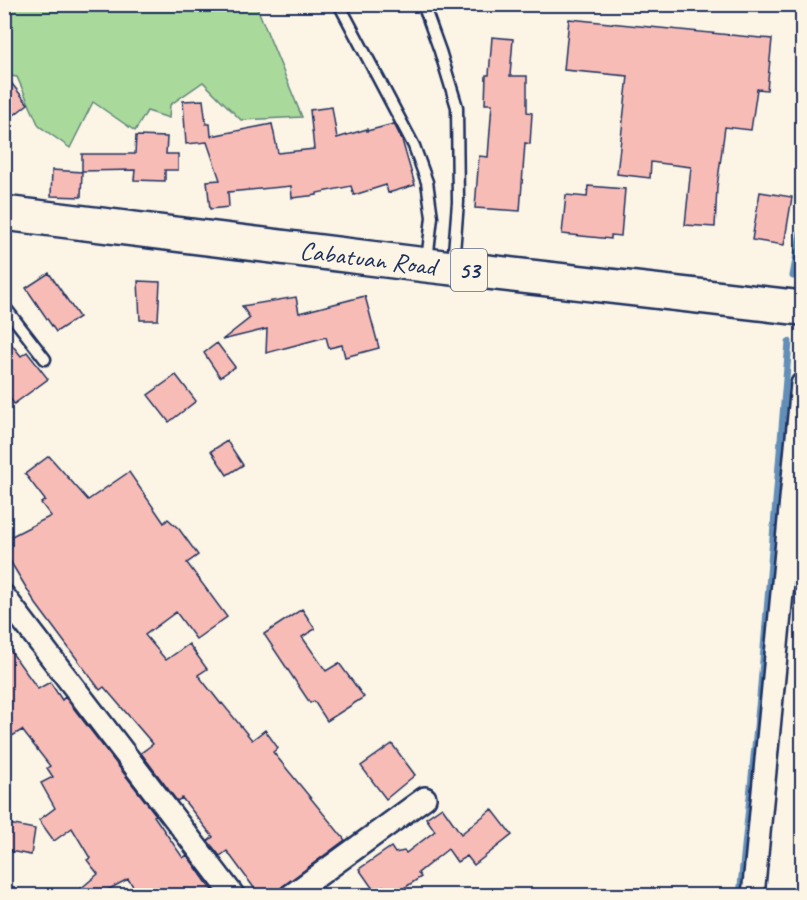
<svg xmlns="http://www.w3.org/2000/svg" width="807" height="900" font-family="Caveat,sans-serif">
<rect width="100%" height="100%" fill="#fcf5e5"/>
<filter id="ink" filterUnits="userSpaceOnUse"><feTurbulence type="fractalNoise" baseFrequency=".0167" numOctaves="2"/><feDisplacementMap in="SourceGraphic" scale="12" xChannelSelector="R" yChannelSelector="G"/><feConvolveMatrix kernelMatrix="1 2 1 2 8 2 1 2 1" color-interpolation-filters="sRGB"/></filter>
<g filter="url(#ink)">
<path fill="#a9da9b" stroke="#62847c" stroke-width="1.5" d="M5 5H256L302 117 241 120 203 82 170 105 169 118 147 111 135 131 93 102 70 148 39 126 17 77 5 75Z"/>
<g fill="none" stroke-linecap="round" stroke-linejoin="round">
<path stroke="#628eb7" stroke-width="7" d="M793 276 802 227
M740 896 760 697 789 342"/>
</g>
<path fill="#f8bcb7" stroke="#1b2f5e" stroke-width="1.5" d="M569 19 772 39 767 90 757 89 751 130 725 127 717 187 715 227 685 225 691 167 651 162 650 178 617 174 628 76 564 70Z
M492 37 513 39 510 76H527V112L532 113 530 144 525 143 520 211 475 208 479 156 488 157 492 104H485L486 75H489Z
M4 74 28 104 4 123Z
M203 100 206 124H210L211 136 272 124 278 153 314 149 310 110 332 107 337 138 367 129V131L394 124 402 140 415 185 388 193 386 185 354 195 351 186 317 193V195L292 198 291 186 228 192 229 207 210 209 207 181 220 180 207 142 186 144 183 101Z
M136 136 167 137 166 154H178V170H165V181L134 180 135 170 82 171V154H135Z
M52 170 82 172 81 197 51 196Z
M588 186 625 189 621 236 611 235V239L562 234 566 195 587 197Z
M760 192 792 197 784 245 752 240Z
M49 273 79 317 56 332 26 288Z
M138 281 160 282 158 320H140Z
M365 296 379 348 345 357 342 345 329 348 326 337 266 353 267 329 222 340 250 318 242 306 296 297 299 313Z
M4 335 21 356 27 352 48 379 14 404 4 390Z
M217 343 235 367 220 377 204 353Z
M176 375 196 401 169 422 148 395Z
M227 441 243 465 227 475 211 451Z
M49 456 88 500 129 472 164 523 168 519 179 529 198 555 187 563 227 617 196 639 176 612 145 635 166 660 189 644 207 669 198 675 221 704 222 703 252 740 265 730 278 748 273 752 345 840 283 886 273 896H260L227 851 220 856 208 841 213 837 182 798 177 801 141 753 153 744 104 687 100 690 36 604 4 551V540L51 516 41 503 45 500 25 474Z
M302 609 315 629 302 637 326 671 339 663 364 697 327 721 314 701 310 703 264 634Z
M4 642 38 689 50 682 62 700 65 697 156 815 154 816 183 858 187 855 216 896H140L128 879 96 896H72L98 874 87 860 90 858 72 828 54 841 39 820 55 808 41 783 53 777 47 768 50 766 22 730 4 741Z
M392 744 415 775 386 799 361 766Z
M442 807 461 834 492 809 512 835 474 865 467 856 457 862 448 849 418 873 421 877 392 896H390L383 886 375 892 359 869 391 847 395 853 404 851 406 853 435 831 426 818Z
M4 823 35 829 31 855 4 850Z"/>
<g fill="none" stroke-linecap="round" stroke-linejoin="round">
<defs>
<path id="service" d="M339 4 414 146 427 182 432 217 427 261
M423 4 440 51 457 107 458 202 453 265
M4 306 45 359"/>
<path id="minor" d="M4 596 234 896
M290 896 425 798
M753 896 802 384"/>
<path id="trunk" d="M4 213 426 265 802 308"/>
</defs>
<use href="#service" stroke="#1b2f5e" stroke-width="15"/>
<use href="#minor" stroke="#1b2f5e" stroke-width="26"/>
<use href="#trunk" stroke="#1b2f5e" stroke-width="38"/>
<use href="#service" stroke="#fcf5e5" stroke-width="10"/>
<use href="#minor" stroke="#fcf5e5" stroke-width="21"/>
<use href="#trunk" stroke="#fcf5e5" stroke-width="33"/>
</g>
</g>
<g text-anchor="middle" stroke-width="6" stroke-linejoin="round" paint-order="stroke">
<rect fill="#fcf5e5" stroke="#5e6a86" stroke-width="1.5" x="451" y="249" width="36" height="42" rx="4.5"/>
<g font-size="24" font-weight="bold" fill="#1b2f5e">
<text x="469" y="278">53</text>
</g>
<g font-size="26" fill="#1b2f5e" stroke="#fcf5e5">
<text transform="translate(368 258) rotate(7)" y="9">Cabatuan Road</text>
</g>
</g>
<rect width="807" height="900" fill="none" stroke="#fcf5e5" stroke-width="24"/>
<rect x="12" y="12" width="783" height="876" fill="none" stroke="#1b2f5e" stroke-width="2" filter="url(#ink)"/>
</svg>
